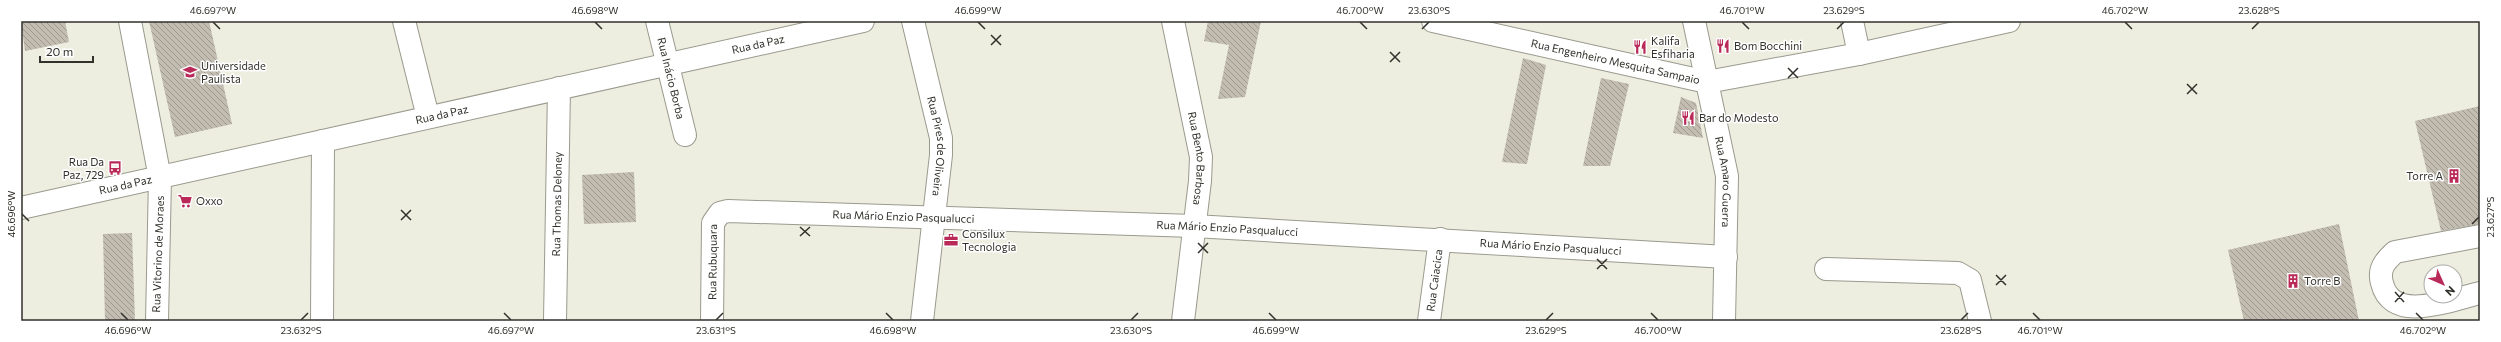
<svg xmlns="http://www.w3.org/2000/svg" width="2501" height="342" font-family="Commissioner,sans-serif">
<defs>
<pattern id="building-back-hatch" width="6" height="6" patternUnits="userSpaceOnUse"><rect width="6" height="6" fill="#c2bcb1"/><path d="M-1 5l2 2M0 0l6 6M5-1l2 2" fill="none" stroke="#9e9990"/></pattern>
</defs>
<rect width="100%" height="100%" fill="#edede0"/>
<path fill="url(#building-back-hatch)" d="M21 21H65L69 42 25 51Z
M149 21H209L232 124 175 137Z
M1208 21H1261L1245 97 1218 99 1229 45 1204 41Z
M1523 58 1546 65 1527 164 1502 162Z
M1601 78 1629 84 1610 166H1583Z
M1681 97 1696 103 1703 138 1673 133Z
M2480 106V224L2441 231 2415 121Z
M634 172 636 222 584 224 582 175Z
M2339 224 2359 321H2244L2228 250Z
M132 233 135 321H105L103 234Z"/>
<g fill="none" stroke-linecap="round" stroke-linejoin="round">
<defs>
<g id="minor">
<path d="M130 21 160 178 157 321"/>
<path d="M404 21 428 117"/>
<path id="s1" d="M657 21 685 135"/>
<path id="s2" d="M913 21 941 138V155L922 321"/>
<path id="s3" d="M1173 21 1201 157 1200 181 1183 321"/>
<path id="s4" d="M1433 21 1707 82 1859 54 2009 21"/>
<path id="s5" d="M1694 21 1727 176 1724 321"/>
<path d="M1852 21 1859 54"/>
<path id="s6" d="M21 208 863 21"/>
<path d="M2480 236 2395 252C2385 261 2378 269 2382 283 2392 325 2452 299 2480 293"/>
<path d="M1826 269 1958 273 1970 280 1980 321"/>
<path d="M322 321 323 141"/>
<path id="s7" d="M555 321 559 88"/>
<path id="s8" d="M712 321 713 223 720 213 728 211 1194 226 1726 257"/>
<path id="s9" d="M1429 321 1440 239"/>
</g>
</defs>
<use href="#minor" stroke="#9a9a8e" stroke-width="24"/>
<use href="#minor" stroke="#fff" stroke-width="22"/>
</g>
<path fill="none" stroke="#32312c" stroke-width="1.5" d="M213 22 220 29M595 22 602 29M978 22 985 29M1360 22 1367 29M1742 22 1749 29M2125 22 2132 29M1422 29 1429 22M1837 29 1844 22M2252 29 2259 22M991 35 1001 45M991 45 1001 35M1390 52 1400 62M1390 62 1400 52M1788 68 1798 78M1788 78 1798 68M2187 84 2197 94M2187 94 2197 84M401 210 411 220M22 214 29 221M401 220 411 210M2472 224 2479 217M800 227 810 236M800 236 810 227M1198 243 1208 253M1198 253 1208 243M1597 259 1607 269M1597 269 1607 259M1996 275 2006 285M1996 285 2006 275M2395 292 2404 302M2395 302 2404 292M121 313 128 320M504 313 511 320M886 313 893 320M1269 313 1276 320M1651 313 1658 320M2033 313 2040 320M2416 313 2423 320M301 320 308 313M716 320 723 313M1131 320 1138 313M1546 320 1553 313M1961 320 1968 313"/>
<defs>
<symbol id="restaurant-bare" viewBox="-9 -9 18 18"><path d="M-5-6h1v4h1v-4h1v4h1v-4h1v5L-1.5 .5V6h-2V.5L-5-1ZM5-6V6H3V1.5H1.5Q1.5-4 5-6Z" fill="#b92a59" stroke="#fff" stroke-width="2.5" paint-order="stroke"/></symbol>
<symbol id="university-bare" viewBox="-9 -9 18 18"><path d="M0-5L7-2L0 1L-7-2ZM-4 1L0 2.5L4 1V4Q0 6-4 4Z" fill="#b92a59" stroke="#fff" stroke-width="2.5" paint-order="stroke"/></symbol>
<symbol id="bus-bare" viewBox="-9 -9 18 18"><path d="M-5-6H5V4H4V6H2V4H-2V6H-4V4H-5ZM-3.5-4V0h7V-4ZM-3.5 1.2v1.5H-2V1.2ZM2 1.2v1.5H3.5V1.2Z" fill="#b92a59" stroke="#fff" stroke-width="2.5" paint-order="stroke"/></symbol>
<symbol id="building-bare" viewBox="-9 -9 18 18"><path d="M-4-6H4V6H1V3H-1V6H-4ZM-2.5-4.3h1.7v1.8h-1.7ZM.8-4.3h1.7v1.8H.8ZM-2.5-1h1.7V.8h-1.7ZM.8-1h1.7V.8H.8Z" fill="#b92a59" stroke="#fff" stroke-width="2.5" paint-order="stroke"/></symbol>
<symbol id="supermarket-bare" viewBox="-9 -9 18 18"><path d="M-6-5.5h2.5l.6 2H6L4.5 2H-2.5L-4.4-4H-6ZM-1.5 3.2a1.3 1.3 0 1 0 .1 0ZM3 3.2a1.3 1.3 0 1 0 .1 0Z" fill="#b92a59" stroke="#fff" stroke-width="2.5" paint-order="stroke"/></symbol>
<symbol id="office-bare" viewBox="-9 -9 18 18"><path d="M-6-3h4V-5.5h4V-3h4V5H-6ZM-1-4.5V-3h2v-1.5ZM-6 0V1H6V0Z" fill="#b92a59" stroke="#fff" stroke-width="2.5" paint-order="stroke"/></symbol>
</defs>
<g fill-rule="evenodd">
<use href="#restaurant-bare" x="1713" y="36" width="20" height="20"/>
<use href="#restaurant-bare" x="1630" y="37" width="20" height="20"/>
<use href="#university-bare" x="180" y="62" width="20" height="20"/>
<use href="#restaurant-bare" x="1678" y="108" width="20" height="20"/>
<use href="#bus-bare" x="105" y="158" width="20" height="20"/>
<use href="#building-bare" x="2444" y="166" width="20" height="20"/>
<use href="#supermarket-bare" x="175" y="191" width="20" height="20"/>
<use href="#office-bare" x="941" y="230" width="20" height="20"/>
<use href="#building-bare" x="2283" y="271" width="20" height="20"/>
</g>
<g text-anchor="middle" stroke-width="3" stroke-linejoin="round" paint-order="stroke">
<g font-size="11" fill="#32312c" stroke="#fff" text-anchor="start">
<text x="1651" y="45">Kalifa<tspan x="1651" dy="13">Esfiharia</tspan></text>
<text x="1734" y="50">Bom Bocchini</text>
<text x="201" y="70">Universidade<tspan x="201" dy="13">Paulista</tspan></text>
<text x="1699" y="122">Bar do Modesto</text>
<text x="104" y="166" text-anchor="end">Rua Da<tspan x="104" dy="13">Paz, 729</tspan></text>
<text x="2443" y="180" text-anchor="end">Torre A</text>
<text x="196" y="205">Oxxo</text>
<text x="962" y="238">Consilux<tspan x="962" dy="13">Tecnologia</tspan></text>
<text x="2304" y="285">Torre B</text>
</g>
<g font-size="11" fill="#32312c" stroke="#fff">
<text dy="4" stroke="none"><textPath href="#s6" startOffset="755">Rua da Paz</textPath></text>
<text dy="4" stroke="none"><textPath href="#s4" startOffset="187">Rua Engenheiro Mesquita Sampaio</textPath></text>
<text dy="4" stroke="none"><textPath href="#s1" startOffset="59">Rua Inácio Borba</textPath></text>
<text dy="4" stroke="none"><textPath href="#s6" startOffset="431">Rua da Paz</textPath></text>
<text dy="4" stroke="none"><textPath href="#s2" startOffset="128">Rua Pires de Oliveira</textPath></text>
<text dy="4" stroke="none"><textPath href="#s3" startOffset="140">Rua Bento Barbosa</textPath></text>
<text dy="4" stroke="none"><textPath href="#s5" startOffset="164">Rua Amaro Guerra</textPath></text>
<text dy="4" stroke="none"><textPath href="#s6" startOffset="107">Rua da Paz</textPath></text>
<text dy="4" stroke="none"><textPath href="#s7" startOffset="117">Rua Thomas Deloney</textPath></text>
<text dy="4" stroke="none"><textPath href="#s8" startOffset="294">Rua Mário Enzio Pasqualucci</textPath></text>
<text dy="4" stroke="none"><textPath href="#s8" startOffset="618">Rua Mário Enzio Pasqualucci</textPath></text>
<text dy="4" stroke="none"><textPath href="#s8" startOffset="942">Rua Mário Enzio Pasqualucci</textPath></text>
<text transform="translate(158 254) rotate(-88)" y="4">Rua Vitorino de Moraes</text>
<text dy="4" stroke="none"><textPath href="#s8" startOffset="59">Rua Rubuquara</textPath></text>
<text dy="4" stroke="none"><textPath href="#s9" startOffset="41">Rua Caiacica</textPath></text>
</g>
</g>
<rect width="2501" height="342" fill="none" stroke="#ffffff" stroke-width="44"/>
<g transform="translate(2443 284) rotate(135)"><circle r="19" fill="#ffffff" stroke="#adadab"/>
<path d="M0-3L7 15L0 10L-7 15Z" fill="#b92a59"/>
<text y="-6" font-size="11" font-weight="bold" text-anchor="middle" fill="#32312c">N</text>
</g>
<path d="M40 56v6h53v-6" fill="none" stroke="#32312c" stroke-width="2"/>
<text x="46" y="56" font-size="12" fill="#32312c" stroke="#ffffff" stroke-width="3" paint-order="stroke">20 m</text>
<rect x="22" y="22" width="2457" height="298" fill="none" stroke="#32312c" stroke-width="1.5"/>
<g font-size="10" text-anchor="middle" fill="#32312c">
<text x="213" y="14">46.697°W</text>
<text x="595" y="14">46.698°W</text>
<text x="978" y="14">46.699°W</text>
<text x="1360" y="14">46.700°W</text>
<text x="1429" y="14">23.630°S</text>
<text x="1742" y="14">46.701°W</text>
<text x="1844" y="14">23.629°S</text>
<text x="2125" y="14">46.702°W</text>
<text x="2259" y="14">23.628°S</text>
<text transform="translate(11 214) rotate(-90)" y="4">46.696°W</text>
<text transform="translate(2490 217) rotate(-90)" y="4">23.627°S</text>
<text x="128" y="334">46.696°W</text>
<text x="301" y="334">23.632°S</text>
<text x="511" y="334">46.697°W</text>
<text x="716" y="334">23.631°S</text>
<text x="893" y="334">46.698°W</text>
<text x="1131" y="334">23.630°S</text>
<text x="1276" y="334">46.699°W</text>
<text x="1546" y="334">23.629°S</text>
<text x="1658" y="334">46.700°W</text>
<text x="1961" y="334">23.628°S</text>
<text x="2040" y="334">46.701°W</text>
<text x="2423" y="334">46.702°W</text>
</g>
</svg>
